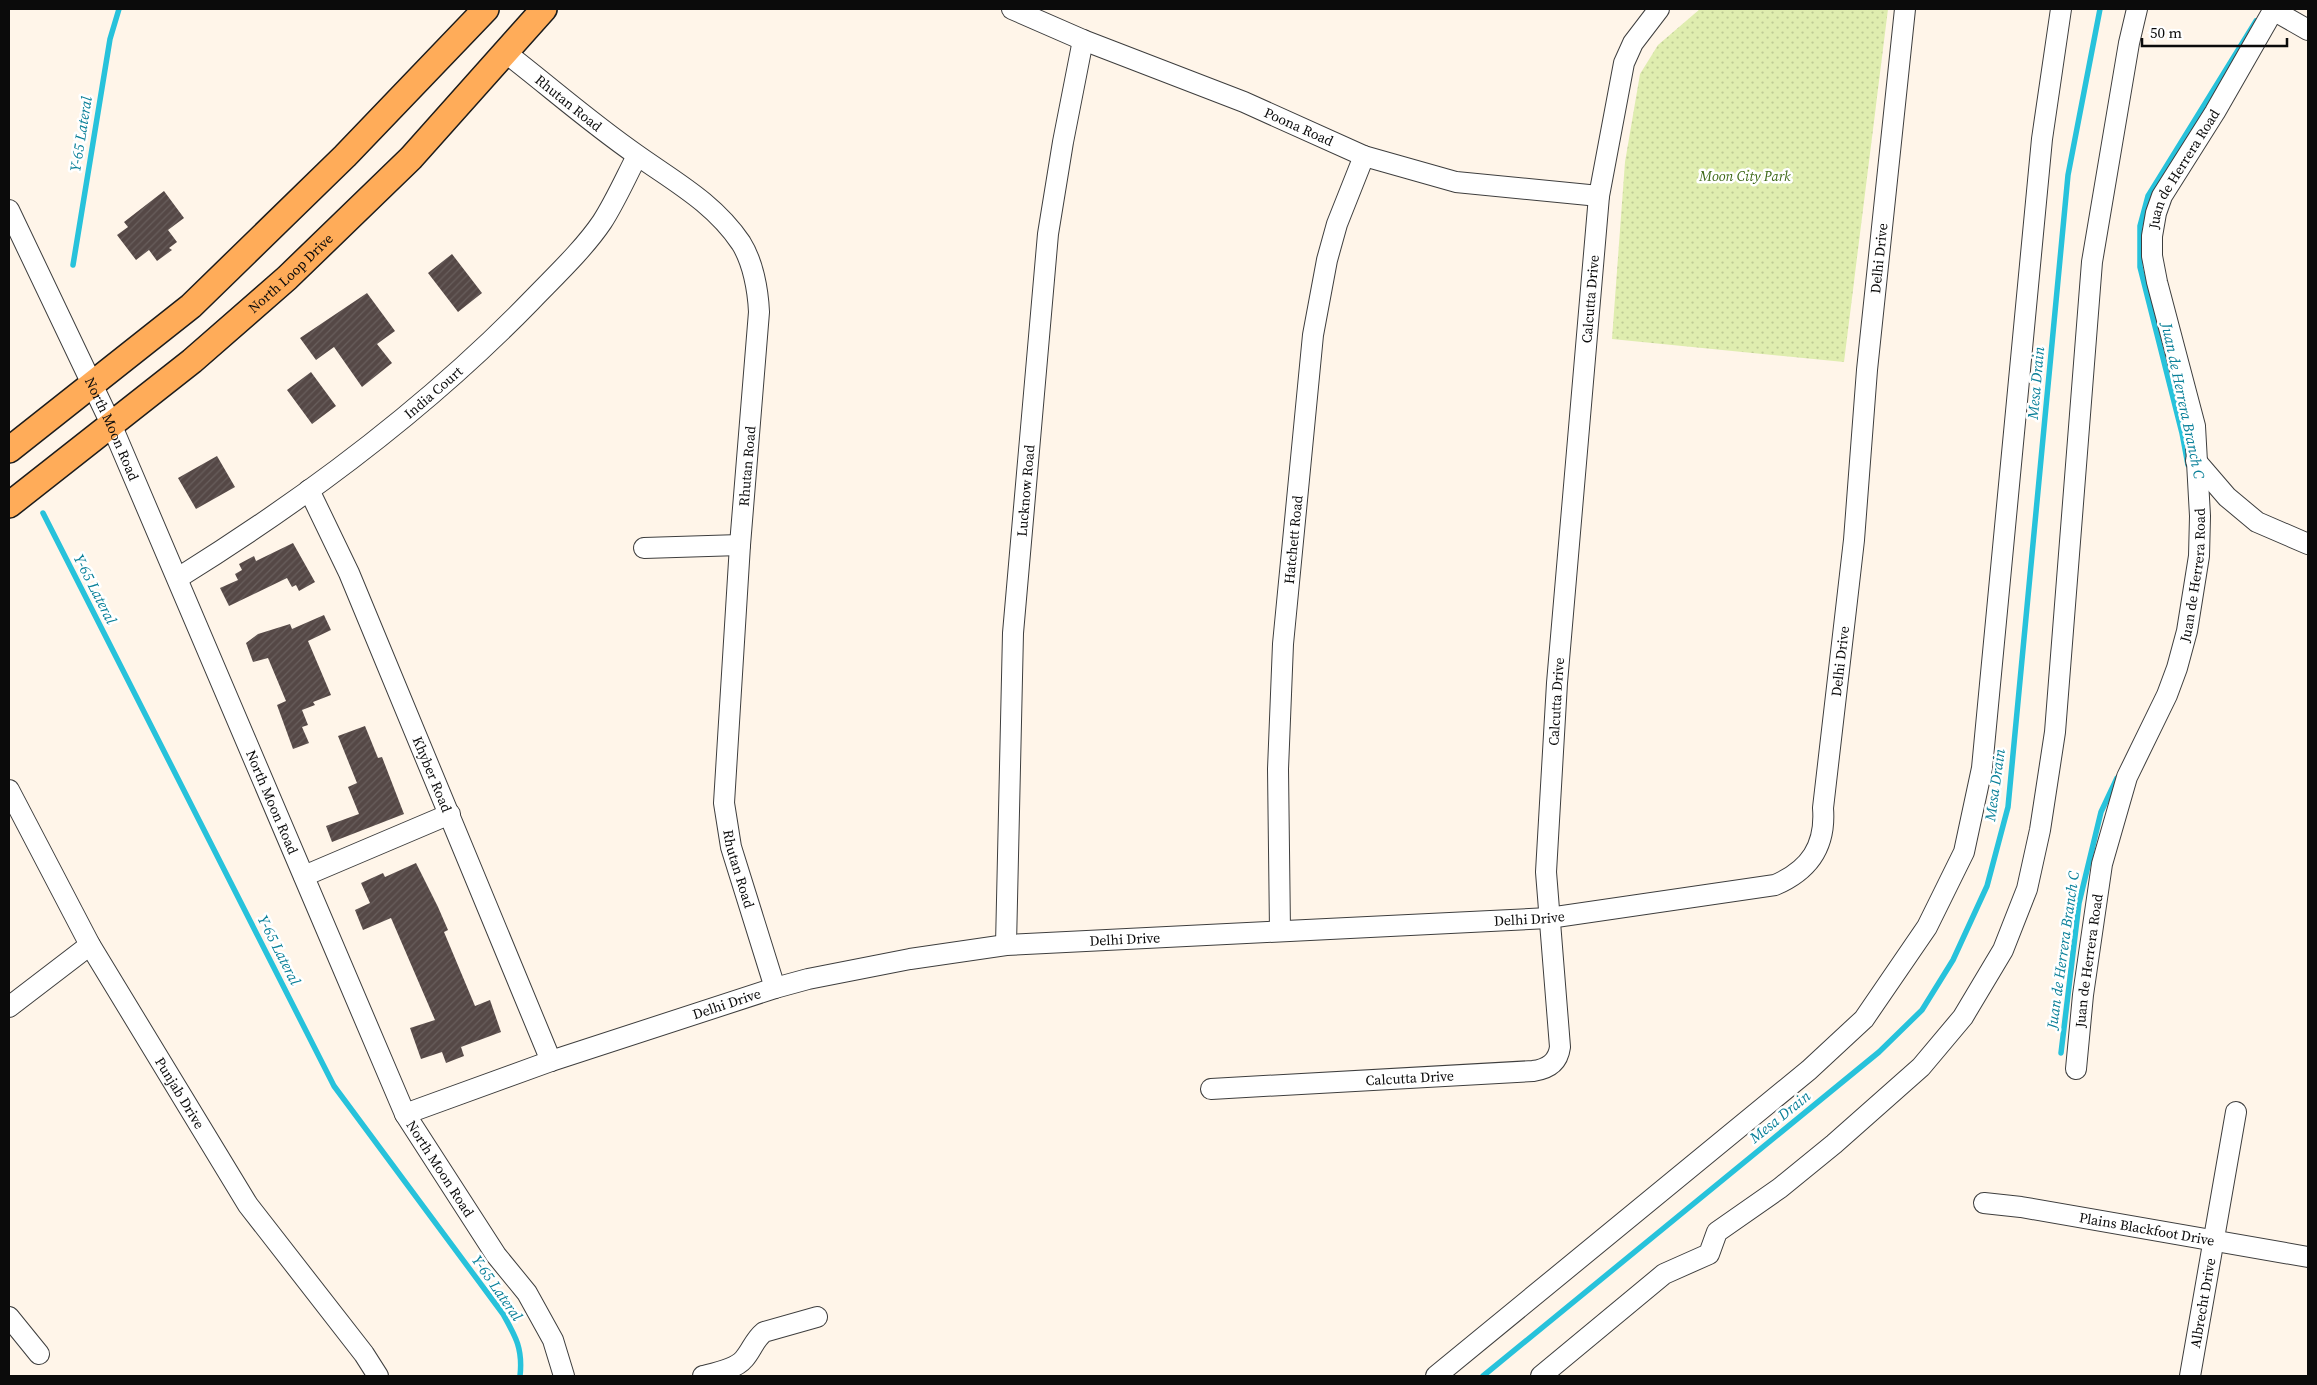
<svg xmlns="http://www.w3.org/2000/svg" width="2317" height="1385" font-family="'Source Serif 4',serif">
<defs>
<pattern id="grass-dots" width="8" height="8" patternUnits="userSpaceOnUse" patternTransform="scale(1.25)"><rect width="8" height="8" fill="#dfedaf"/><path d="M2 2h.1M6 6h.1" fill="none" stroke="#beca95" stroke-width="1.8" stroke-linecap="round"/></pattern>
<pattern id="building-hatch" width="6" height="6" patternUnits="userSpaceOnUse" patternTransform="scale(1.25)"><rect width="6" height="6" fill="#554846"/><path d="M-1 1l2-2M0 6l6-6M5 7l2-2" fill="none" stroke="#685e5c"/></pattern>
</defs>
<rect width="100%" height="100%" fill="#fff5e9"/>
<path fill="url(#grass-dots)" d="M1700 9H1888L1844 362 1612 339 1625 162 1640 74 1658 45Z"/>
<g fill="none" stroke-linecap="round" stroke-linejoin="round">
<path stroke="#27c2db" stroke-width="5.5" d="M73 265 110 39 119 9
M2188 465 2182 433 2140 267V226L2148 196 2256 21
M43 513 334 1086 503 1314C516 1337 523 1349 520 1376
M2061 1053 2079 903 2101 812 2117 778
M1483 1376 1879 1052 1922 1010 1953 960 1987 886 2008 807 2068 175 2100 9"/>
</g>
<path fill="url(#building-hatch)" d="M164 191 184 218 168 230 177 242 169 248 172 250 157 261 149 250 136 260 117 235 128 227 124 222Z
M452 254 482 293 458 312 428 273Z
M367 293 395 331 377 344 392 363 362 387 334 347 316 360 300 338Z
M311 372 336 406 312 424 287 390Z
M217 456 235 487 196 509 178 478Z
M293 543 315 582 299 591 296 585 292 587 287 578 229 606 220 588 238 580 235 574 242 570 239 564 254 556 256 561Z
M324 615 331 630 308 641 331 695 313 702 315 705 302 710 308 725 302 727 309 743 293 749 277 705 286 701 268 658 253 662 246 643 258 634 290 624 292 629Z
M365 726 378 758 382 757 404 814 332 842 326 826 359 814 348 787 357 783 338 736Z
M416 863 438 907 448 930 444 932 475 1006 490 1000 501 1032 461 1047 464 1056 446 1063 442 1052 421 1059 410 1028 435 1020 391 918 363 930 355 910 370 903 361 883 383 873 385 877Z"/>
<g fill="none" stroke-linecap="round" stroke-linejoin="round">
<defs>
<g id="minor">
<path id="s1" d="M1012 9 1083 40 1244 102 1364 156 1456 182 1599 196"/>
<path d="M2273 10 2308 30"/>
<path id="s2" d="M506 53C550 87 592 124 637 155 675 182 714 203 741 243 753 262 758 290 759 312L740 545 724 803 731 847 775 988"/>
<path id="s3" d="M9 210 111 424 405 1114 496 1255 527 1293 553 1340 564 1376"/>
<path d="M2196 461 2227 497 2257 522 2308 544"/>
<path id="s4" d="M309 490 349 573 551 1061"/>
<path d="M644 548 740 545"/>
<path id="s5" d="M178 578C305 499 427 408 531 301 554 277 583 250 602 222 615 202 626 177 637 156"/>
<path id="s6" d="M9 790 90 945 248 1205 364 1354 378 1376"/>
<path d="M304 876 450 814"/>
<path id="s7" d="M1280 931 1278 769 1283 644 1313 335 1327 260 1337 224 1364 156"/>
<path id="s8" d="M1006 945 1013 633 1048 234 1063 142 1083 40"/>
<path d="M9 1007 90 945"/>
<path id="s9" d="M2076 1069 2083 995 2102 864 2127 777 2167 695 2177 668 2187 631 2199 556 2200 516 2195 426 2157 282 2152 256V236L2156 213 2162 196 2215 112 2274 9"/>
<path id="s10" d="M1211 1089 1533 1071C1548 1069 1558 1062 1560 1047L1546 872 1557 683 1599 196 1624 63 1633 43 1659 9"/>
<path id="s11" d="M405 1114 551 1061 775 988 808 979 910 959 1006 945 1549 918 1775 885C1810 870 1826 846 1823 808L1854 540 1867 370 1905 9"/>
<path id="s12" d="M1984 1203 2021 1207 2308 1257"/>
<path d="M9 1317 39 1354"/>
<path d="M703 1376C715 1373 736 1369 744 1359 752 1350 754 1340 764 1332L817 1317"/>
<path d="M1436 1376 1809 1070 1864 1019 1927 927 1964 852 1982 768 2042 139 2061 9"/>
<path d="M1541 1376 1664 1274 1709 1254 1717 1232 1780 1188 1834 1144 1921 1067 1963 1017 2003 950 2027 889 2040 830 2055 732 2092 262 2129 43 2137 9"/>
<path id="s13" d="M2190 1376 2236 1112"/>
</g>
<g id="major">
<path d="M9 450 191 306 345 156 486 9"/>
<path id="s14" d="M9 505 192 361 287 278 411 158 544 9"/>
</g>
</defs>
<use href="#minor" stroke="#3e3e3e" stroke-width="22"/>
<use href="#major" stroke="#1c1c1c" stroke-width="28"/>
<use href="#minor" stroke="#fff" stroke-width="20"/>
<use href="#major" stroke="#ffac59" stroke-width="25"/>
</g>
<g text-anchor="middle" stroke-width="5" stroke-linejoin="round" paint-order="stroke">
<g font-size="14" fill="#0b0b0b" stroke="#fff">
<text dy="5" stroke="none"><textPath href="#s2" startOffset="80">Rhutan Road</textPath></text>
<text dy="5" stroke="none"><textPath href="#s1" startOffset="310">Poona Road</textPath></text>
<text dy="5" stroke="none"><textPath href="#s9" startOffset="932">Juan de Herrera Road</textPath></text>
<text dy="5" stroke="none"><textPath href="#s11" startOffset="2049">Delhi Drive</textPath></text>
<text dy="5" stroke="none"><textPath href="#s14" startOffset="365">North Loop Drive</textPath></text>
<text dy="5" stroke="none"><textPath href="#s10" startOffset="1112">Calcutta Drive</textPath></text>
<text dy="5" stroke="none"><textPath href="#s5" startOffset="316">India Court</textPath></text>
<text dy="5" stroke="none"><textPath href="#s3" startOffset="242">North Moon Road</textPath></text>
<text transform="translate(747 466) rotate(-85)" y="5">Rhutan Road</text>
<text dy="5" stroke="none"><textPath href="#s8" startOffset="455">Lucknow Road</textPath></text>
<text dy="5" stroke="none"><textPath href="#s7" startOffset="392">Hatchett Road</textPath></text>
<text dy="5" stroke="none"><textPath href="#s9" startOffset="512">Juan de Herrera Road</textPath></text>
<text dy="5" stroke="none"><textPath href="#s11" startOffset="1644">Delhi Drive</textPath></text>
<text dy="5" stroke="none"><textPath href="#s10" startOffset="708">Calcutta Drive</textPath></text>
<text dy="5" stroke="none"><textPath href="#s4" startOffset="310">Khyber Road</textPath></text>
<text dy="5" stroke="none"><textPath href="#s3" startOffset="648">North Moon Road</textPath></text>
<text dy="5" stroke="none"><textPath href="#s2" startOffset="935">Rhutan Road</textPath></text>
<text dy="5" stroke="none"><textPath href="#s11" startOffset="1150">Delhi Drive</textPath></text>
<text dy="5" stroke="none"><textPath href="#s11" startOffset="745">Delhi Drive</textPath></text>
<text dy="5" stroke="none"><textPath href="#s9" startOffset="109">Juan de Herrera Road</textPath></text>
<text dy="5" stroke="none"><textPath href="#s11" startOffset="340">Delhi Drive</textPath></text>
<text dy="5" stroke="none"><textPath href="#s10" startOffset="199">Calcutta Drive</textPath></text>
<text dy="5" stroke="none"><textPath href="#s6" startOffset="348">Punjab Drive</textPath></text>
<text dy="5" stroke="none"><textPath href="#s3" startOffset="1052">North Moon Road</textPath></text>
<text dy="5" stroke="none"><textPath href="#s12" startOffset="165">Plains Blackfoot Drive</textPath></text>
<text dy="5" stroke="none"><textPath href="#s13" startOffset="74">Albrecht Drive</textPath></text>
</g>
<g font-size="14" font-style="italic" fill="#3c6816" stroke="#fff">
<text x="1745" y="181">Moon City Park</text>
</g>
<g font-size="15" font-style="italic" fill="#0a8099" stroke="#fff">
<text transform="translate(81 134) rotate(-81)" y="5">Y-65 Lateral</text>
<text transform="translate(2036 383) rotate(-85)" y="5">Mesa Drain</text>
<text transform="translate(2183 401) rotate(78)" y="5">Juan de Herrera Branch C</text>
<text transform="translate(95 589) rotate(63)" y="5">Y-65 Lateral</text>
<text transform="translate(1995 785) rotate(-82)" y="5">Mesa Drain</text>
<text transform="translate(279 950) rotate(63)" y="5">Y-65 Lateral</text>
<text transform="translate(2063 950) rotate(-82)" y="5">Juan de Herrera Branch C</text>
<text transform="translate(1780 1117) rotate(-39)" y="5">Mesa Drain</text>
<text transform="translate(497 1288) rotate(55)" y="5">Y-65 Lateral</text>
</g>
</g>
<rect width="2317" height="1385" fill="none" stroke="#0b0b0b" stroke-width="20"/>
<path d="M2142 38v8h145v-8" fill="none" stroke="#0b0b0b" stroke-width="2.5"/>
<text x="2150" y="38" font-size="15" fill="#0b0b0b" stroke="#ffffff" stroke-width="4" paint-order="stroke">50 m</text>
</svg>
